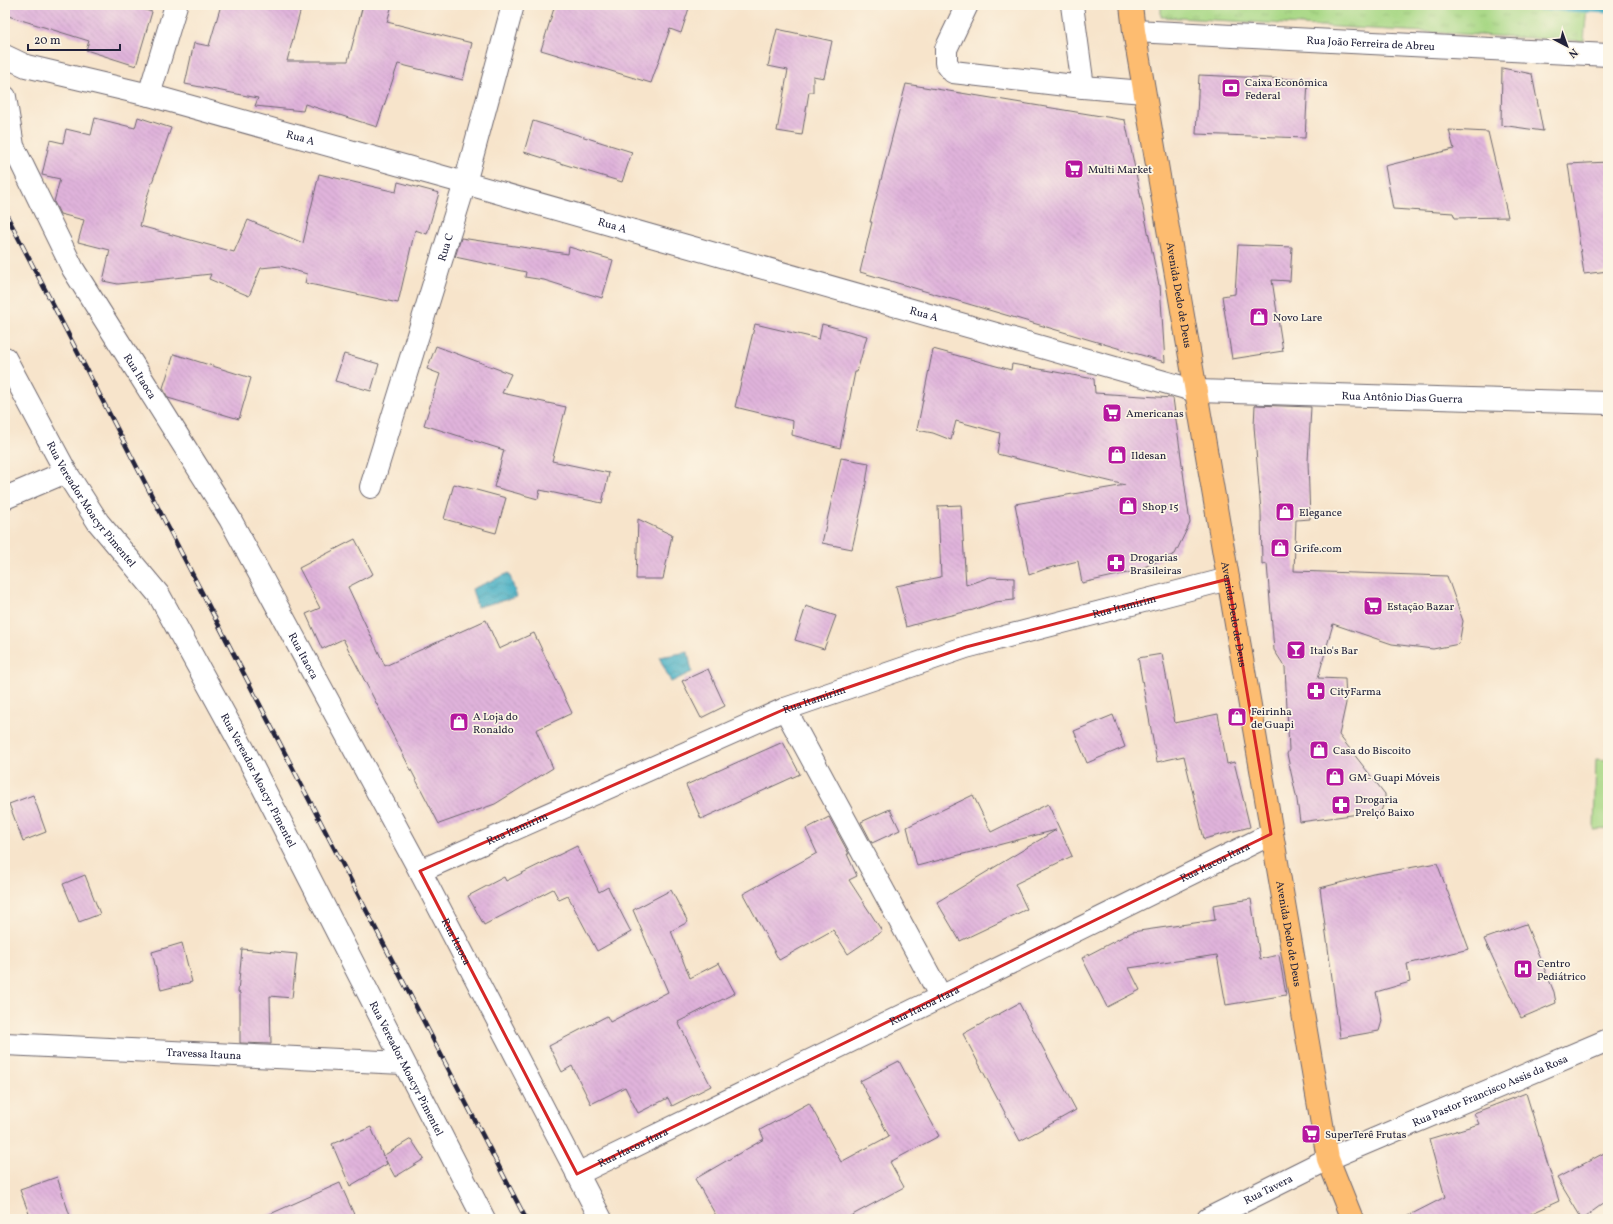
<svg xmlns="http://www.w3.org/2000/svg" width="1613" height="1224" font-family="Vollkorn,serif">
<defs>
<pattern id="park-tufts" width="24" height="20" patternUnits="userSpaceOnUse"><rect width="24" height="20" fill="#a9d886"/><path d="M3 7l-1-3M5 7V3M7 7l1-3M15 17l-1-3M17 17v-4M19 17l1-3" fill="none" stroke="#91b975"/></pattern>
<pattern id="water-waves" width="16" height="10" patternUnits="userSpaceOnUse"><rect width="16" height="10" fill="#45afc4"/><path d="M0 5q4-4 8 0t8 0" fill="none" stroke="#398ea0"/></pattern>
<pattern id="building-back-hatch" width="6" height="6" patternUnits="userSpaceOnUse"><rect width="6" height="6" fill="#e0b3db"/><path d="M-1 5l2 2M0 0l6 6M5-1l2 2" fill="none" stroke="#c09abd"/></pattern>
</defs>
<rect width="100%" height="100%" fill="#fcf5e5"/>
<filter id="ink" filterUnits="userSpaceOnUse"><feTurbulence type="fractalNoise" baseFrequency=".025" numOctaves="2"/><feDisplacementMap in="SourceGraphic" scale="8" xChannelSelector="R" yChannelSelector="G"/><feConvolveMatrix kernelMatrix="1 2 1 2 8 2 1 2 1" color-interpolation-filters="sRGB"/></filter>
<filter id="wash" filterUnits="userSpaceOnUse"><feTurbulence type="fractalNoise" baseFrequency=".012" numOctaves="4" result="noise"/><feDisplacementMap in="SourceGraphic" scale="16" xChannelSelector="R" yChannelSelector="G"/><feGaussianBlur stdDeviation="0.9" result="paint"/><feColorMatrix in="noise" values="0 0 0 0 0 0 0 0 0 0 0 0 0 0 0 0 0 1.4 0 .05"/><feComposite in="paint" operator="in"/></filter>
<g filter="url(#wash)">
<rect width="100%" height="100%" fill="#f7e4cb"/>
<path fill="#a9d886" stroke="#667d60" d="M1596 759 1608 760V829L1594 830Z"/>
<path fill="url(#park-tufts)" stroke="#667d60" d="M1161 5H1587L1584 41 1161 17Z"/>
<path fill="url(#water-waves)" stroke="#346880" d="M509 573 517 597 477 607 472 589Z
M688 652 692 672 671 682 659 657Z"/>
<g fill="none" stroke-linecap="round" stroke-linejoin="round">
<path stroke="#45afc4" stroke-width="9" d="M1511 5 1608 9"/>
</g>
<g id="blocks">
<path fill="url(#building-back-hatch)" d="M5 5H129L152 12 136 66 86 50 89 41 5 15Z
M221 5H302L287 61H348L363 5H392L387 22 472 43 463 80 398 64 377 127 305 104 303 111 255 106 258 98 185 84 194 43 209 46Z
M555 5H690L681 33 670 29 651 83 541 50Z
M777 29 832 41 824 78 813 76V92H809L802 135 777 131 788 70 768 66Z
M1502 68 1532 74 1543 131 1501 125Z
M1199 75 1308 80 1305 138 1196 134Z
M906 84 1125 120 1159 285H1160L1165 362 860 272 872 222H870Z
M138 117 171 128 147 197 140 226 234 252 248 220 303 243 319 174 396 192 398 182 439 193 427 234 415 230 398 303 305 283 307 274 280 266 261 268 249 296 209 279 211 274 118 284 103 281 110 250 78 242 84 220 60 214 54 202 60 179 42 175 50 140 63 143 66 129 91 135 95 118 135 128Z
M533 121 632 152 622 182 524 152Z
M1449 130 1488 132 1508 217 1455 218 1453 213 1393 209 1385 166 1454 149Z
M1608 162V271L1584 274 1568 164Z
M461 238 568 254 569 247 613 260 602 298 544 280 525 277 526 272 455 257Z
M1238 245 1292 247 1290 281 1272 280 1283 351 1232 359 1222 296 1235 294Z
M755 324 819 339 822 324 867 336 857 372H855L840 448 792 435 793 421 735 407Z
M436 346 511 374 502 393 566 407 552 461 609 473 602 503 540 490 538 499 494 487 504 450 424 425 440 374 427 369Z
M933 349 1011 370 1012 364 1094 379 1095 393 1173 398 1190 523 1175 554 1132 572 1082 583 1078 561 1045 569 1029 575 1015 504 1125 485 997 454 1000 433 956 421 951 440 933 433 917 430Z
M174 354 251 378 239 419 168 398 163 388Z
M344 354 379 364 371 391 335 381Z
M1255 405 1311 407 1308 461 1310 519 1296 520 1294 571 1447 576 1463 621 1459 644 1433 649 1392 644 1333 624 1318 678 1345 679 1346 703 1339 735 1385 794V800L1381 811 1300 822 1297 800 1287 754 1289 750 1285 667 1274 650 1267 564 1262 565 1261 511 1254 426Z
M841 458 869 463 864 496 852 549 822 543Z
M454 484 506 498 496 533 444 519Z
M961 505 966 585 990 577 1014 578V600L995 602 973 610 930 620 906 627 896 586 941 577 938 506Z
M638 519 672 535 663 579H636Z
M355 539 373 574 348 587 385 666 486 620 499 649 534 633 572 713 536 730 553 768 495 804 439 824 343 639 322 649 306 614 320 608 299 568Z
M806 606 836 616 824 649 795 640Z
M1162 654 1175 723 1218 714 1227 764 1234 762 1250 827 1204 839 1184 756 1157 762 1138 658Z
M708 669 725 706 701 718 682 681Z
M1113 715 1125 747 1087 763 1074 731Z
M783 742 800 774 701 819 686 785Z
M33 795 46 832 23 841 9 804Z
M973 795 991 832 1048 804 1072 856 1015 884 1027 909 960 941 937 902 1056 830 917 866 907 827Z
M890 809 900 830 872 843 861 822Z
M829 817 849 854H847L857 876 849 880 882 931 848 954 833 930 779 960 743 894 817 853 806 829Z
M577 846 599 892 608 887 631 932 597 951 568 896 559 900 553 889 484 925 468 896 504 877 506 881Z
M1437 863 1469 949 1407 964 1410 982 1376 992 1382 1021 1379 1031 1340 1038 1320 888 1374 874Z
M85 875 100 914 79 922 63 884Z
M671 890 688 922 671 931 690 978 719 963 735 993 678 1022 711 1086 672 1106 668 1098 638 1113 625 1087 591 1104 572 1066 562 1072 549 1046 607 1016 610 1022 668 992 633 910Z
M1251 899 1260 959 1279 955 1286 995 1226 1005 1217 955 1129 968 1140 990 1107 1007 1082 958 1132 932 1215 920 1213 905Z
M1526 924 1554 992 1556 1003 1521 1018 1484 939Z
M182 943 192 982 161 990 152 952Z
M242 949 297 954 292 998 270 996 271 1044 240 1043V993L238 992Z
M1019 1003 1076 1110 1020 1141 963 1034Z
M899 1061 939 1136 890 1162 904 1187 845 1219H718L695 1179 764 1139 760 1130 809 1103 841 1162 889 1136 860 1081Z
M1526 1093 1559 1201 1519 1219H1402L1445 1197 1429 1139 1479 1124 1474 1113Z
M371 1127 383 1156 411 1139 424 1159 395 1177 384 1157 387 1164 350 1186 332 1144Z
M1608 1151V1200L1582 1219 1557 1178Z
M57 1177 71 1219H31L20 1190Z
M340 1183 356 1219H259Z"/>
</g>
</g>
<g filter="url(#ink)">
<use href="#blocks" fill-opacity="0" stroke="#6d666d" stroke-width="1"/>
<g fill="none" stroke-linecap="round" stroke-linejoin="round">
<defs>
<g id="minor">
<path d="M967 5 946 49V63L953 72 1083 87 1144 92"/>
<path d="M1072 5 1083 87"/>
<path id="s1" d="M1134 31 1608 55"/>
<path id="s2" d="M5 56 26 66 149 95 465 183 1196 391 1608 403"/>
<path d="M149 95 176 5"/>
<path id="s3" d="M5 97 13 146 73 269 230 519 420 871 601 1219"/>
<path id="s4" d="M5 358 66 472 98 522 159 595 246 754 484 1219"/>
<path id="s5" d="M371 487 465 183 513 5"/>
<path d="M5 498 66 472"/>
<path d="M785 709 941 997"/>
<path id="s6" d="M420 871 785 709 966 647 1228 579"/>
<path id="s7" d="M5 1044 403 1063"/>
<path id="s8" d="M577 1174 941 997 1271 834"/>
<path id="s9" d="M1208 1219 1328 1159 1608 1040"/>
</g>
<g id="major">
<path id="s10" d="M1131 5 1134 31 1328 1159 1352 1219"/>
</g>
</defs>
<use href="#minor" stroke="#6d666d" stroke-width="24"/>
<use href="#major" stroke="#6d666d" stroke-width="24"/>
<use href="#minor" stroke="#fff" stroke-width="22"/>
<use href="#major" stroke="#fdbc70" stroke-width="22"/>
<defs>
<path id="rail" d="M5 212 526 1219"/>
</defs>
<use href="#rail" stroke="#22223b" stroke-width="4.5"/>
<use href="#rail" stroke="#fcf5e5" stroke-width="3" stroke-dasharray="9" stroke-linecap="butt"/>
</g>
</g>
<path fill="none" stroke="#d62828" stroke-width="3" stroke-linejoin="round" d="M1228 579 1271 834 577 1174 420 871 785 709 966 647Z"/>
<defs>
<symbol id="bank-square" viewBox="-11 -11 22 22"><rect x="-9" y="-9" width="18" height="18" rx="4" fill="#b5179e" stroke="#fcf5e5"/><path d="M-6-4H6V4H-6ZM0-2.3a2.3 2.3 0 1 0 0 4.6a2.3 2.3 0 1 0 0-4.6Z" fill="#fff"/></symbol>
<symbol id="supermarket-square" viewBox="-11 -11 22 22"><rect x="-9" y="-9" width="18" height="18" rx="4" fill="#b5179e" stroke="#fcf5e5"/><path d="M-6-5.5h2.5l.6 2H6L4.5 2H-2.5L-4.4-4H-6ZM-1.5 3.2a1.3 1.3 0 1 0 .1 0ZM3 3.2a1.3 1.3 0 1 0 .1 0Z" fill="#fff"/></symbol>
<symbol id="shop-square" viewBox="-11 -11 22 22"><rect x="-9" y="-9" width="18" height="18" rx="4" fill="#b5179e" stroke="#fcf5e5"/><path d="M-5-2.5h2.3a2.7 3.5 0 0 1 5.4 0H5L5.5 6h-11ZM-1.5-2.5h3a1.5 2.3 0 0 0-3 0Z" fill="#fff"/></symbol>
<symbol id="pharmacy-square" viewBox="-11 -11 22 22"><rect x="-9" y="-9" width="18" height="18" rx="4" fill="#b5179e" stroke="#fcf5e5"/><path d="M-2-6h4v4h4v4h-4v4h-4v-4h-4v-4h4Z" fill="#fff"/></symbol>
<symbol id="bar-square" viewBox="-11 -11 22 22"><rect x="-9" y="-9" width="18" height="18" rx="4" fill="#b5179e" stroke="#fcf5e5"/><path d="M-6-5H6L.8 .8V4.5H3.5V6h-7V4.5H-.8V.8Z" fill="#fff"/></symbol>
<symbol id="hospital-square" viewBox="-11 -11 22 22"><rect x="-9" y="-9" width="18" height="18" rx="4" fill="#b5179e" stroke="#fcf5e5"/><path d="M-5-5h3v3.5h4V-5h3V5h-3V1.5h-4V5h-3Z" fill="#fff"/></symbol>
</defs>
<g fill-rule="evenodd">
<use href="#bank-square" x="1220" y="77" width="22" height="22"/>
<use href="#supermarket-square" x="1063" y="158" width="22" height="22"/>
<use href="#shop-square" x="1248" y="306" width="22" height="22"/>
<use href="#supermarket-square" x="1101" y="402" width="22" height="22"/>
<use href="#shop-square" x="1106" y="444" width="22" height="22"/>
<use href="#shop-square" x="1117" y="495" width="22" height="22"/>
<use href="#shop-square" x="1274" y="501" width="22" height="22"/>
<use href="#shop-square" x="1269" y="537" width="22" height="22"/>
<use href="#pharmacy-square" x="1105" y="552" width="22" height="22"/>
<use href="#supermarket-square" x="1362" y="595" width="22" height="22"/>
<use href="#bar-square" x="1285" y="639" width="22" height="22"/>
<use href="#pharmacy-square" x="1305" y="680" width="22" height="22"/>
<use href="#shop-square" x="1226" y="706" width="22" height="22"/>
<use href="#shop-square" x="448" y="711" width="22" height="22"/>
<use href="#shop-square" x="1308" y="739" width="22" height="22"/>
<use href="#shop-square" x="1324" y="766" width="22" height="22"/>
<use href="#pharmacy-square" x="1330" y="794" width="22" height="22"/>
<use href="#hospital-square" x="1512" y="958" width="22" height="22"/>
<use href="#supermarket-square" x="1300" y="1123" width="22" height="22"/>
</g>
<g text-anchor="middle" stroke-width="3.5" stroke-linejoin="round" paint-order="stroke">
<g font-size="11" fill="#22223b" stroke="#fcf5e5">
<text dy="4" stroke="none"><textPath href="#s1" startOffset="237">Rua João Ferreira de Abreu</textPath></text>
<text dy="4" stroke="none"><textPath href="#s2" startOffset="307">Rua A</textPath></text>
<text dy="4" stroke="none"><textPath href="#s2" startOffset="631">Rua A</textPath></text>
<text dy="4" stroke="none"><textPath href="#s5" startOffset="251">Rua C</textPath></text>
<text dy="4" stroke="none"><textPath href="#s10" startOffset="294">Avenida Dedo de Deus</textPath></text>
<text dy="4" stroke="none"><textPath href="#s2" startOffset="955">Rua A</textPath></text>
<text dy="4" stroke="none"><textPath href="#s3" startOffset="313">Rua Itaoca</textPath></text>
<text dy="4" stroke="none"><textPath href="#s2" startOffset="1444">Rua Antônio Dias Guerra</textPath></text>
<text dy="4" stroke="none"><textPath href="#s4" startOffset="170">Rua Vereador Moacyr Pimentel</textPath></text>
<text dy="4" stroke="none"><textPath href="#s6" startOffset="754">Rua Itamirim</textPath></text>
<text dy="4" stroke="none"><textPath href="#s10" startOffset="618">Avenida Dedo de Deus</textPath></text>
<text dy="4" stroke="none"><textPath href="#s3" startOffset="637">Rua Itaoca</textPath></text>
<text dy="4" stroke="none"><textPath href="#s6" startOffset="430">Rua Itamirim</textPath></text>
<text dy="4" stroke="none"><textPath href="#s4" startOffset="494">Rua Vereador Moacyr Pimentel</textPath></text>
<text dy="4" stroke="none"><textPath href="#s6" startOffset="106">Rua Itamirim</textPath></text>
<text dy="4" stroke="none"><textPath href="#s8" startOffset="710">Rua Itacoa Itara</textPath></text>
<text dy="4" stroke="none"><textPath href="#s10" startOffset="942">Avenida Dedo de Deus</textPath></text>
<text dy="4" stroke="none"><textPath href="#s3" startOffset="961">Rua Itaoca</textPath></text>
<text dy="4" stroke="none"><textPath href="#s8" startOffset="386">Rua Itacoa Itara</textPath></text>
<text dy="4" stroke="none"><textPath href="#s7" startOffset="199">Travessa Itauna</textPath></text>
<text dy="4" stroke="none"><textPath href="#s4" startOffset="818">Rua Vereador Moacyr Pimentel</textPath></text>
<text dy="4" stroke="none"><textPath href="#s9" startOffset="310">Rua Pastor Francisco Assis da Rosa</textPath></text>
<text dy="4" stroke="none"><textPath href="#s8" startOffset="62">Rua Itacoa Itara</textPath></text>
<text dy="4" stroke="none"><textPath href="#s9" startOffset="67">Rua Tavera</textPath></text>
</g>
<g font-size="11" fill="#22223b" stroke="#fcf5e5" text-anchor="start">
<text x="1245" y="86">Caixa Econômica<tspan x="1245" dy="13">Federal</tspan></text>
<text x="1088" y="173">Multi Market</text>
<text x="1273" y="321">Novo Lare</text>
<text x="1126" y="417">Americanas</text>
<text x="1131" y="459">Ildesan</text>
<text x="1142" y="510">Shop 15</text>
<text x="1299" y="516">Elegance</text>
<text x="1294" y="552">Grife.com</text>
<text x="1130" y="561">Drogarias<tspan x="1130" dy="13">Brasileiras</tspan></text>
<text x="1387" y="610">Estação Bazar</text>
<text x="1310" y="654">Italo's Bar</text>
<text x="1330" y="695">CityFarma</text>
<text x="1251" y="715">Feirinha<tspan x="1251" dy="13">de Guapi</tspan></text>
<text x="473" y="720">A Loja do<tspan x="473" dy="13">Ronaldo</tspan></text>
<text x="1333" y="754">Casa do Biscoito</text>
<text x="1349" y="781">GM- Guapi Móveis</text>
<text x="1355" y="803">Drogaria<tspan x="1355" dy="13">Prelço Baixo</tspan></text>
<text x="1537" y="967">Centro<tspan x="1537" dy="13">Pediátrico</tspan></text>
<text x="1325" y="1138">SuperTerê Frutas</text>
</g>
</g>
<rect width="1613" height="1224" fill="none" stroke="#fcf5e5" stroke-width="20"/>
<g transform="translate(1567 46) rotate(139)" stroke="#fcf5e5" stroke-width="3" paint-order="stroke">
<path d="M0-3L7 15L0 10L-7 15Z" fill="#22223b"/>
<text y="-6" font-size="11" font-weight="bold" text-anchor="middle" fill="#22223b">N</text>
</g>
<path d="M28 44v6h92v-6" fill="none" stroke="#22223b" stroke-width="2"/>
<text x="34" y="44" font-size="12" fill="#22223b" stroke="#fcf5e5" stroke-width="3" paint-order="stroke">20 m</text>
</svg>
